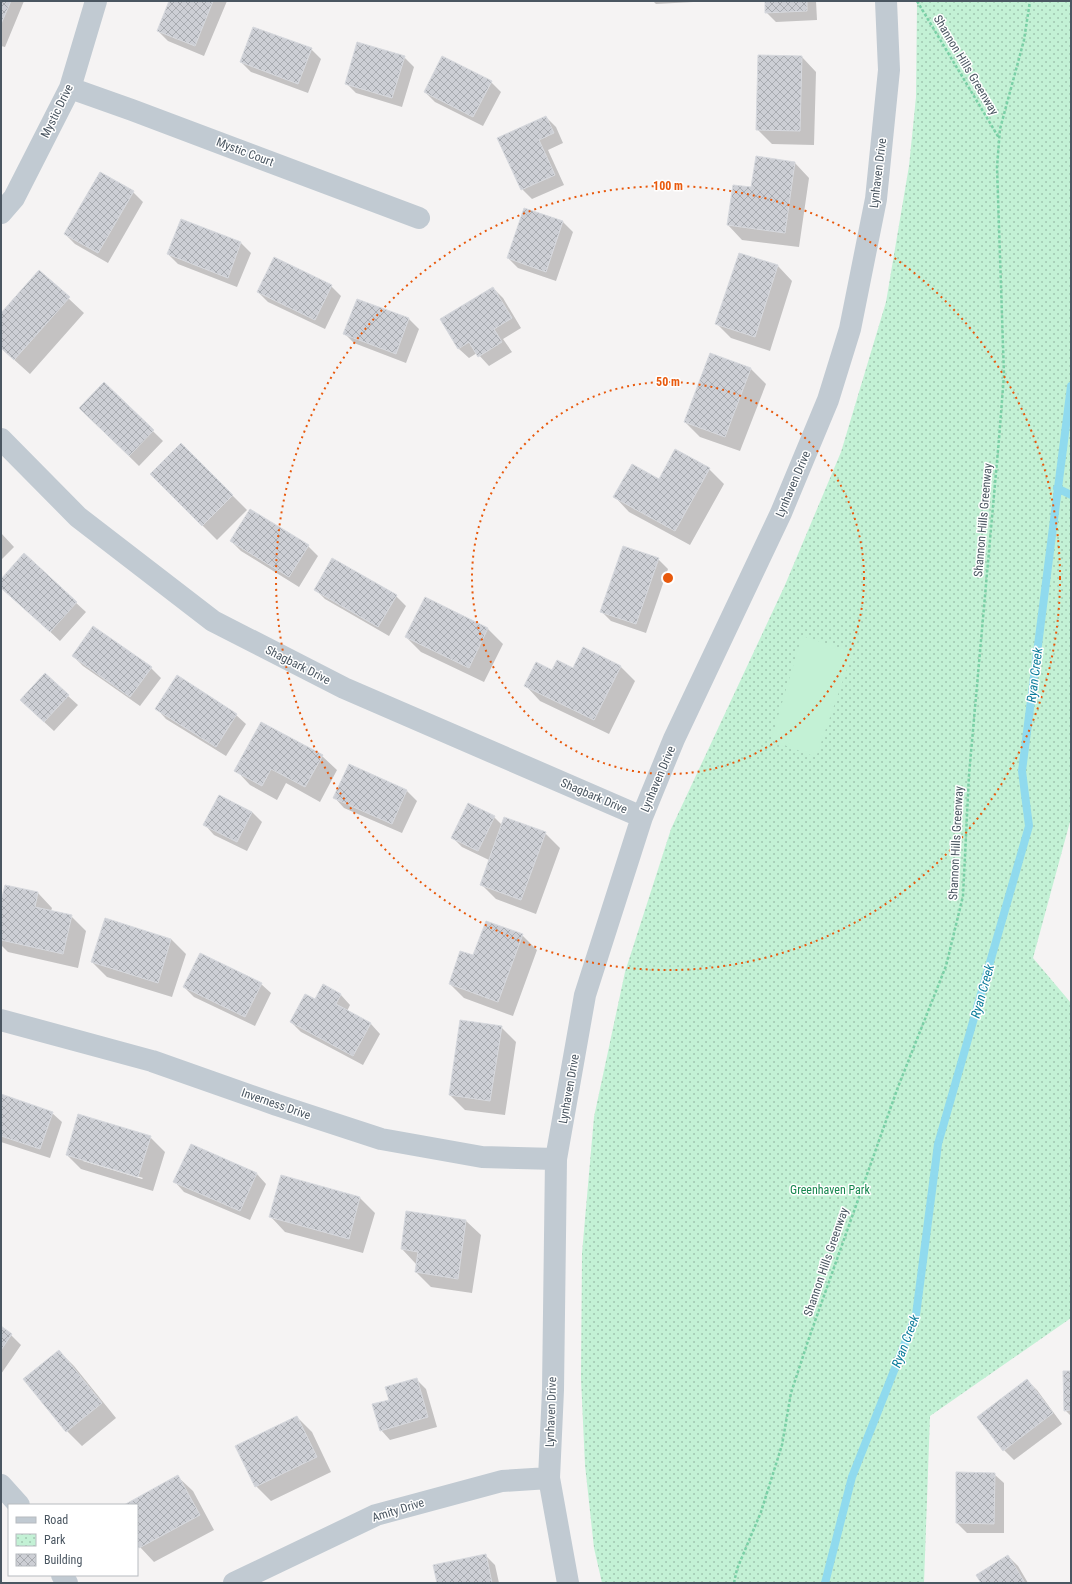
<svg xmlns="http://www.w3.org/2000/svg" width="1072" height="1584" font-family="'Roboto Condensed',sans-serif">
<defs>
<pattern id="park-dots" width="8" height="8" patternUnits="userSpaceOnUse"><rect width="8" height="8" fill="#c3f1d5"/><path d="M2 2h.1M6 6h.1" fill="none" stroke="#a0c6b0" stroke-width="1.8" stroke-linecap="round"/></pattern>
<pattern id="building-cross-hatch" width="8" height="8" patternUnits="userSpaceOnUse"><rect width="8" height="8" fill="#cdcfd5"/><path d="M0 0l8 8M0 8l8-8" fill="none" stroke="#a8abb0"/></pattern>
</defs>
<rect width="100%" height="100%" fill="#f5f3f3"/>
<path fill="url(#park-dots)" d="M917 1H1071V818L1033 958 1071 1003V1318L930 1416 924 1583H602L594 1548 585 1465 581 1379 582 1253 594 1117 625 972 671 829 785 585 841 452 886 302 909 166 916 97Z"/>
<path fill="#c3f1d5" d="M802 636 853 652 816 757 771 740Z"/>
<path fill="#0003" fill-rule="evenodd" d="M1 1H24L5 47 1 46Z
M171 1H227L204 56 168 41 158 31Z
M653 1H712L656 4Z
M766 1H816L817 20 776 22 766 12Z
M311 49 321 59 308 93 251 72 241 62Z
M404 57 414 67 402 107 356 93 346 83Z
M802 57 816 72 814 145 772 144 757 129Z
M491 82 501 92 483 126 435 102 425 92Z
M546 117 556 127 563 143 548 150 564 185 532 199 522 189Z
M795 163 809 178 799 247 742 240 728 225 752 188Z
M133 192 143 202 108 263 75 244 65 234Z
M524 209 563 222 573 232 556 281 518 268 508 258Z
M182 220 241 243 251 253 237 287 178 264 168 254Z
M778 266 792 281 770 351 731 338 717 324Z
M39 271 84 313 30 374 1 348V315Z
M331 286 341 296 325 329 268 302 258 292Z
M493 288 503 298 521 328 503 339 512 352 489 366 477 353 469 358 459 349 441 320Z
M358 300 409 319 419 329 406 363 354 343 345 334Z
M711 354 751 369 766 384 740 451 700 437 685 422Z
M104 383 163 441 139 466 80 408Z
M181 444 247 510 217 540 151 474Z
M676 451 709 469 724 484 690 545 629 512 615 497 659 481Z
M1 533 14 547 1 560Z
M231 541 308 546 318 556 299 587 241 551Z
M24 555 86 612 60 641 1 586V580Z
M658 559 668 569 646 633 611 621 601 611Z
M333 560 396 596 406 606 389 636 325 599 315 589Z
M425 599 488 629 503 644 484 682 421 652 406 637Z
M73 656 151 668 161 678 140 706 83 666Z
M620 666 635 681 609 734 540 701 526 686 553 671Z
M68 696 78 705 54 731 31 710Z
M157 709 236 715 246 724 226 756 166 719Z
M322 756 337 770 320 802 286 783 277 800 250 785 236 770Z
M349 765 407 791 417 801 402 833 344 808 335 798Z
M219 796 252 812 262 822 247 851 214 835 205 825Z
M494 817 502 825 545 833 560 848 536 914 496 899 481 884 489 860 462 847 452 837Z
M38 893 52 908 51 911 71 916 86 931 78 968 8 952 1 945V905Z
M522 935 537 950 513 1016 464 998 450 984 474 957Z
M171 939 186 954 172 997 107 977 92 962Z
M261 984 271 993 255 1026 194 997 184 987Z
M323 985 341 995 350 1005 347 1011 371 1024 380 1034 363 1065 301 1032 291 1022 315 1000Z
M501 1027 516 1042 505 1115 465 1110 450 1095Z
M1 1096 52 1113 62 1122 50 1158 1 1142Z
M150 1137 165 1152 153 1191 81 1169 67 1155ZM83 1159 143 1178 142 1179 83 1161Z
M191 1145 257 1174 266 1184 250 1220 184 1192 175 1182Z
M282 1176 360 1198 375 1213 363 1253 285 1232 271 1217Z
M466 1221 481 1235 472 1293 431 1287 416 1272V1264L402 1249Z
M1 1327 11 1335 21 1345 1 1374Z
M59 1351 74 1366 116 1418 82 1446 67 1431 25 1379Z
M1071 1372V1416L1065 1410Z
M416 1379 426 1389 437 1427 390 1440 381 1430 390 1401Z
M1027 1380 1037 1390 1062 1424 1014 1460 1004 1450Z
M297 1417 312 1432 331 1472 271 1501 256 1486Z
M994 1474 1004 1483V1533H967L957 1523Z
M178 1477 193 1491 214 1530 154 1562 140 1547 137 1542V1505H126Z
M485 1555 495 1565 499 1583H438Z
M1008 1556 1018 1566 1028 1583H982Z"/>
<g fill="none" stroke-linecap="round" stroke-linejoin="round">
<path stroke="#90daee" stroke-width="8" d="M1057 488 1071 495
M825 1583 852 1477 916 1315 938 1144 1029 826 1022 771 1071 386"/>
</g>
<path fill="url(#building-cross-hatch)" stroke="#d7d9de" d="M1 1H11L1 24Z
M169 1H213L195 46 157 31Z
M765 1H807V11L765 13Z
M253 27 312 48 298 84 240 62Z
M357 42 405 56 392 98 345 84Z
M758 55 802 56 800 131 756 130Z
M442 56 492 81 473 117 424 92Z
M546 116 554 133 539 140 555 175 521 190 497 138Z
M756 156 795 162 785 233 727 225 733 185 751 187Z
M100 172 134 191 98 253 64 234Z
M524 208 563 221 546 272 507 258Z
M181 219 241 242 228 278 167 254Z
M739 253 778 265 755 337 715 324Z
M274 257 332 285 315 320 257 292Z
M39 270 70 297 14 360 1 348V313Z
M493 287 512 318 494 329 502 342 478 357 469 342 458 349 440 319Z
M357 299 409 318 396 354 343 334Z
M710 353 751 368 725 437 684 422Z
M104 382 154 430 129 456 79 408Z
M181 443 233 495 202 526 150 474Z
M675 449 710 468 675 531 613 497 632 464 659 479Z
M250 509 309 545 289 577 230 541Z
M623 546 659 558 636 624 600 612Z
M24 553 77 602 50 632 1 588V579Z
M332 558 397 595 378 627 314 590Z
M425 597 488 628 469 668 405 637Z
M93 626 152 667 130 697 72 656Z
M583 647 621 666 594 720 524 686 536 662 552 670 557 660 573 668Z
M45 673 69 695 44 722 20 700Z
M177 675 237 714 216 747 155 709Z
M261 722 323 755 305 787 271 769 262 786 234 771Z
M349 764 407 790 392 824 333 798Z
M219 795 252 812 237 842 203 825Z
M468 803 495 816 478 851 451 838Z
M504 817 546 832 521 900 480 885Z
M5 885 38 892 35 907 72 915 63 954 1 940V901Z
M105 918 171 939 158 983 91 962Z
M486 921 523 934 498 1002 449 984 460 951 473 955Z
M200 953 262 983 245 1017 183 987Z
M323 984 341 994 336 1004 371 1023 353 1056 290 1022 305 994 315 999Z
M460 1020 502 1026 490 1101 449 1095Z
M1 1094 53 1112 40 1149 1 1136Z
M78 1114 151 1136 138 1177 66 1155Z
M191 1144 257 1173 240 1211 173 1182Z
M281 1175 360 1197 349 1239 269 1217Z
M406 1211 466 1220 458 1279 415 1272 418 1252 401 1249Z
M1 1326 12 1334 1 1350Z
M59 1350 102 1403 66 1432 23 1379Z
M1063 1371H1071V1410L1064 1411Z
M417 1378 428 1417 380 1431 372 1404 389 1400 385 1387Z
M1027 1379 1053 1413 1003 1451 977 1417Z
M297 1416 317 1457 255 1487 235 1446Z
M956 1472 995 1473 994 1524 956 1523Z
M178 1475 200 1515 139 1548 137 1545V1505H124Z
M486 1554 492 1583H437L433 1565Z
M1008 1555 1025 1583H981L976 1575Z"/>
<g fill="none" stroke-linecap="round" stroke-linejoin="round">
<path stroke="#7ad0a6" stroke-width="2.5" stroke-dasharray="3 2" stroke-linecap="butt" d="M917 1 999 138
M734 1583 737 1569 761 1512 782 1445 791 1393 808 1341 898 1087 946 966 963 896 969 775 999 439 1004 375 997 167 1000 129 1024 40 1030 1"/>
<path stroke="#c1cad2" stroke-width="22" d="M70 88 132 110 419 218
M1 213 14 198 70 88 96 1
M1 439 78 517 213 621 344 688 642 817
M1 1020 152 1061 277 1105 381 1139 482 1157 556 1159
M1 1485 19 1505
M62 1575 67 1583
M234 1583 376 1515 502 1481 549 1478
M568 1583 549 1478 553 1390 556 1159 585 995 642 817 674 739 781 513 828 400 850 329 876 199 889 70 886 1"/>
</g>
<g fill="none" stroke="#e8590c" stroke-width="2" stroke-dasharray="2 4">
<circle cx="668" cy="578" r="196"/>
<circle cx="668" cy="578" r="392"/>
</g>
<g text-anchor="middle" stroke-width="3" stroke-linejoin="round" paint-order="stroke">
<g font-size="12" fill="#4a5661" stroke="#fff">
<text transform="translate(966 65) rotate(59)" y="4">Shannon Hills Greenway</text>
<text transform="translate(57 111) rotate(-64)" y="4">Mystic Drive</text>
<text transform="translate(245 152) rotate(21)" y="4">Mystic Court</text>
<text transform="translate(878 173) rotate(-83)" y="4">Lynhaven Drive</text>
<text transform="translate(793 484) rotate(-67)" y="4">Lynhaven Drive</text>
<text transform="translate(983 520) rotate(-85)" y="4">Shannon Hills Greenway</text>
<text transform="translate(298 665) rotate(27)" y="4">Shagbark Drive</text>
<text transform="translate(658 779) rotate(-67)" y="4">Lynhaven Drive</text>
<text transform="translate(594 796) rotate(23)" y="4">Shagbark Drive</text>
<text transform="translate(956 843) rotate(-87)" y="4">Shannon Hills Greenway</text>
<text transform="translate(569 1089) rotate(-80)" y="4">Lynhaven Drive</text>
<text transform="translate(276 1104) rotate(19)" y="4">Inverness Drive</text>
<text transform="translate(826 1262) rotate(-71)" y="4">Shannon Hills Greenway</text>
<text transform="translate(551 1412) rotate(-88)" y="4">Lynhaven Drive</text>
<text transform="translate(398 1510) rotate(-17)" y="4">Amity Drive</text>
</g>
<g font-size="12" fill="#17864f" stroke="#fff">
<text x="830" y="1194">Greenhaven Park</text>
</g>
<g font-size="13" font-style="italic" fill="#0c7c9b" stroke="#fff">
<text transform="translate(1034 675) rotate(-83)" y="5">Ryan Creek</text>
<text transform="translate(982 991) rotate(-74)" y="5">Ryan Creek</text>
<text transform="translate(905 1341) rotate(-69)" y="5">Ryan Creek</text>
</g>
</g>
<circle cx="668" cy="578" r="6" fill="#e8590c" stroke="#fff" stroke-width="2"/>
<g font-size="12" text-anchor="middle" font-weight="bold" fill="#e8590c" stroke="#fff" stroke-width="3" stroke-linejoin="round" paint-order="stroke">
<text x="668" y="190">100 m</text>
<text x="668" y="386">50 m</text>
</g>
<rect width="1072" height="1584" fill="none" stroke="#4a5661" stroke-width="4"/>
<rect x="8" y="1504" width="130" height="72" fill="#ffffff" stroke="#b7bbc0"/>
<rect x="16" y="1517" width="20" height="6" fill="#c1cad2" stroke="#b7bbc0"/>
<text x="44" y="1524" font-size="12" fill="#4a5661">Road</text>
<rect x="16" y="1534" width="20" height="12" fill="url(#park-dots)" stroke="#b7bbc0"/>
<text x="44" y="1544" font-size="12" fill="#4a5661">Park</text>
<rect x="16" y="1554" width="20" height="12" fill="url(#building-cross-hatch)" stroke="#b7bbc0"/>
<text x="44" y="1564" font-size="12" fill="#4a5661">Building</text>
</svg>
